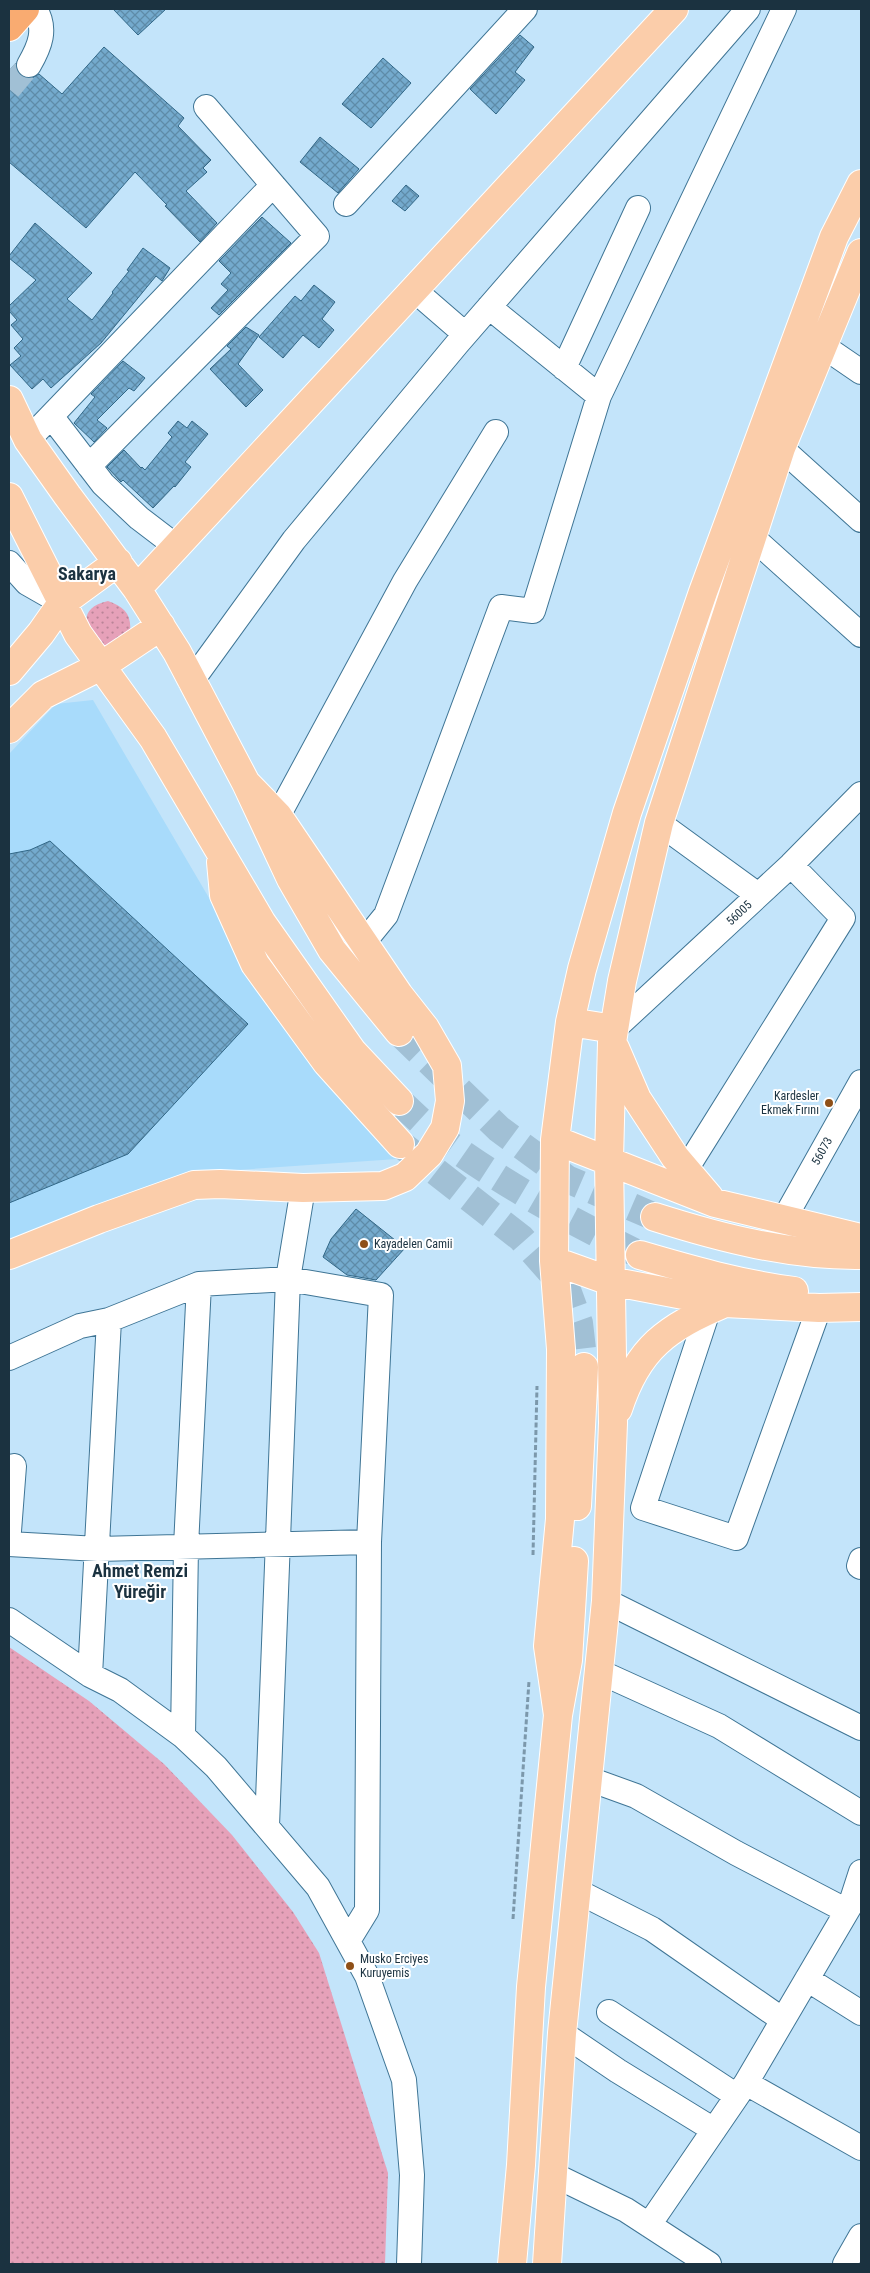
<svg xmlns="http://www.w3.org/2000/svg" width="870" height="2273" font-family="'Roboto Condensed',sans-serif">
<defs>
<pattern id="grass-dots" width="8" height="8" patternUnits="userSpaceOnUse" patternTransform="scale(1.25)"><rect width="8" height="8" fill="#e6a1b9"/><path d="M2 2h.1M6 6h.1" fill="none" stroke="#ba8498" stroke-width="1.8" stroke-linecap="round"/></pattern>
<pattern id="building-cross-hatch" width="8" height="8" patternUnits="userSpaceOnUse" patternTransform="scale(1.25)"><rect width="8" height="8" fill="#74aacd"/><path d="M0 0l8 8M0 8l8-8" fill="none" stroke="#5e8ba8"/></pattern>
</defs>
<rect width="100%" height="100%" fill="#c3e4fa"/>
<path fill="#a8dbfb" d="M93 700 287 1031 397 1159 192 1173 9 1248V754L56 704Z"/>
<path fill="url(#grass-dots)" d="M108 601C124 607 132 614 130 632L108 648 94 643C83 623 81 607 108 601Z
M9 1647 89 1701 164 1764 232 1835 293 1912 319 1953 388 2173 385 2264H9Z"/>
<path fill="url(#building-cross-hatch)" stroke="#316787" d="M113 9H166L138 35Z
M520 35 534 47 515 72 525 80 496 114 470 89Z
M104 47 184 118 178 126 211 160 203 168 207 172 186 191 217 223 200 242 165 206 167 205 135 172 86 228 9 162V71L16 63 17 72 22 77 30 79 39 74 62 94Z
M383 58 411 83 371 128 342 104Z
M320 137 359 169 338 193 300 162Z
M406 185 419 196 405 211 392 201Z
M262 217 291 243 219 315 211 308 228 290 221 284 231 273 219 261Z
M35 223 92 273 67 299 92 320 113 293 112 292 129 271 127 270 143 248 170 268 162 281 156 276 101 343 51 388 43 379 32 389 10 365 21 356 14 348 23 339 11 325 17 320 9 311V306L36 280 9 258V256Z
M314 285 335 302 322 319 334 330 319 348 303 335 283 358 259 337 295 296 301 301Z
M246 327 259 335 238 364 263 390 246 407 210 369 231 349 227 346Z
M123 361 145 378 134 391 129 388 97 420 107 428 94 442 74 423 95 397 91 394Z
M178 421 187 428 192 421 208 434 185 462 191 467 175 487 174 486 153 508 123 480 121 482 107 467 124 450 141 468 142 467 145 470 172 437 168 433Z
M50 841 248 1024 128 1154 9 1203V854L30 850Z
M356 1209 405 1248 376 1280 347 1275 323 1257 331 1239Z"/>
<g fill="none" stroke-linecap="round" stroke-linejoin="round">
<path stroke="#a1c0d5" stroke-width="24" stroke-dasharray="24 12" stroke-linecap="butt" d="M9 89 29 65"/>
<path stroke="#a1c0d5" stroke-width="28" stroke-dasharray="28 14" stroke-linecap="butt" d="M399 1032 499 1129 567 1179 655 1217
M399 1101C413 1114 427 1128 442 1139 504 1185 571 1221 640 1255
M403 1146 521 1238 567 1290 579 1323 584 1367"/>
<defs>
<path id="minor" d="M29 65C40 46 47 29 35 9
M346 204 525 9
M413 289 465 334
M489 307 599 396
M823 346 861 372
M564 368 638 208
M51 416 103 484 139 518 177 547
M28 440 273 185
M781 448 861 520
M89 466 317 236 206 107
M752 537 861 635
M9 563 27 583 62 603
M191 682 294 540 457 344 748 9
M278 816 405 581 496 432
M659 823 758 895
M364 942 386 915 501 607 533 611 599 396 784 9
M614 1029 791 865 861 794
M685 1171 843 918 791 865
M783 1221 861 1082
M708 1311 643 1508 736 1538 819 1308
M9 1358 80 1326 109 1320 199 1284 288 1279 381 1295 369 1542 367 1910 348 1941
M9 1531 14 1466
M9 1544 98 1549 369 1542
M861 1560 859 1566 861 1567
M606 1601 861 1728
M9 1620 90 1675 120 1690 183 1736 216 1767 318 1887 367 1976 404 2080 412 2175 409 2264
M600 1672 719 1726 861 1813
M90 1675 109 1320
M183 1736 186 1546 199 1284
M589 1779 636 1796 736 1853 847 1911
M267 1826 288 1279 303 1188
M577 1891 652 1929 783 2020
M807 1979 861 2013
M609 2012 737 2096
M562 2033 618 2071 714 2130
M746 2083 861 2148
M552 2174 626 2210 709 2264
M649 2225 746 2083 850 1906 861 1872
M845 2264 861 2236"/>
<path id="major" d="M9 400 28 440 67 495 137 589 177 652 246 783 291 879 332 950 399 1032
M9 497 78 634 153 738 262 923 352 1051 399 1101
M137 589 674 9
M9 671 41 633 62 603 118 562
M9 729 43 695 101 666 161 626
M221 862 224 895 255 964 327 1063 400 1144
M570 1022 614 1029
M615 1048 637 1099 675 1157 709 1197
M555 1140 715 1203 861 1238
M655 1217C721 1238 791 1256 861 1255
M9 1255 99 1219 194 1185 220 1184 303 1188 383 1186 405 1177 429 1154 445 1128 450 1101 447 1066 425 1028 399 995 278 816 246 783
M640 1255C691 1270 741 1284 794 1291
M554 1261 610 1281 725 1303 819 1308 861 1307
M618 1409C638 1347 667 1328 725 1303
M577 1506 584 1367
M558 1715 548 1646 560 1519 561 1349 554 1261 555 1140 570 1022 582 969 627 813 703 592 834 237 861 184
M512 2264 521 2165 531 1987 558 1715 568 1660 574 1561
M547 2264 562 2033 606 1601 613 1423 609 1160 612 1042 622 981 659 823 781 448 861 253"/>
<path id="highway" d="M9 27 25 9"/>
</defs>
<use href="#minor" stroke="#3f7595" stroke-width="26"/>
<use href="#major" stroke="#fff" stroke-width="30"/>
<use href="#highway" stroke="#fff" stroke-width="30"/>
<path stroke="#7c98ab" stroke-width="3" stroke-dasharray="5 2.5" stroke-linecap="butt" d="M533 1555 537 1386
M513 1919 529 1681"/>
<use href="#minor" stroke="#fff" stroke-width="24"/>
<use href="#major" stroke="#fbcdaa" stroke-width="28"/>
<use href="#highway" stroke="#f9ab71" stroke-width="28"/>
</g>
<g fill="#8f5018" stroke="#fff" stroke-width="2">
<circle cx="829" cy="1103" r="5"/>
<circle cx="364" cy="1244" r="5"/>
<circle cx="350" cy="1966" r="5"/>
</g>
<g text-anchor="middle" stroke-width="4" stroke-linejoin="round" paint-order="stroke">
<g font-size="12" fill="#1b3240" stroke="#fff">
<text transform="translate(739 913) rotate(-43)" y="4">56005</text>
<text transform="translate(822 1151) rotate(-61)" y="4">56073</text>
</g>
<g font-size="12" fill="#1b3240" stroke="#fff" text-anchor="start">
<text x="819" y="1100" text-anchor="end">Kardesler<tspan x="819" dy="14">Ekmek Fırını</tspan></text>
<text x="374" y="1248">Kayadelen Camii</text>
<text x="360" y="1963">Musko Erciyes<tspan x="360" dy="14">Kuruyemis</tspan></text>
</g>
<g font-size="18" font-weight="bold" fill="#1b3240" stroke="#fff">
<text x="87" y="580">Sakarya</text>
<text x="140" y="1577">Ahmet Remzi<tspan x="140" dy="21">Yüreğir</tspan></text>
</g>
</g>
<rect width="870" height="2273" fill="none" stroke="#1b3240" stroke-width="20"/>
</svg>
